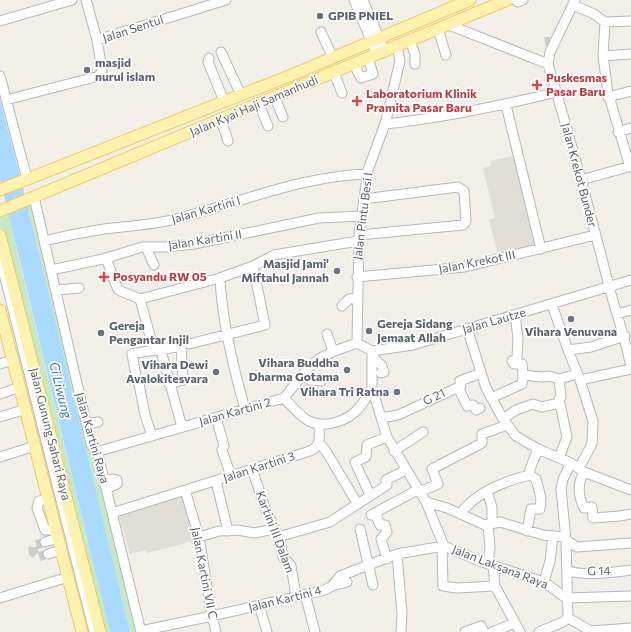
<svg xmlns="http://www.w3.org/2000/svg" width="631" height="632" font-family="Commissioner,sans-serif">
<rect width="100%" height="100%" fill="#f1efe8"/>
<path fill="#e1ded6" d="M515 155 535 246 498 255 489 220 495 218 483 168 491 166 490 161Z
M182 495 194 541 147 553 146 550 130 554 118 513Z"/>
<path fill="#c5e8c5" d="M35 202 141 632H130L27 207Z
M9 215 20 264 110 632H100L0 235V218Z"/>
<path fill="#aadaff" d="M0 100 23 188 130 632H110L0 179Z"/>
<g fill="none" stroke-linecap="round" stroke-linejoin="round">
<path stroke="#ccccc8" stroke-width="9" stroke-dasharray="9 4.5" stroke-linecap="butt" d="M545 42 550 41
M45 542 33 546V552L38 557 48 554"/>
<defs>
<path id="minor" d="M354 0 377 55
M363 0 385 52
M515 0 518 2 523 0
M575 0 550 52 548 64C570 137 590 212 609 286 616 314 626 339 631 368
M573 5 594 14 605 22 631 21
M0 21 72 0
M605 22 603 56 608 93 630 167
M449 25 548 64
M438 29 446 55
M321 32 333 58
M97 40 226 0
M410 41 415 54V64
M221 52 241 95
M603 56 631 54
M209 58 208 62 224 101
M354 64 361 78 373 74 368 58
M334 73 342 93
M0 76 27 179
M608 97 631 91
M275 98 283 117
M6 100 99 76 102 70 97 40 86 0
M259 104 268 126
M506 105 541 249
M221 120 228 141
M385 124C443 118 500 106 557 92
M618 132 631 128
M581 180 631 166
M34 197 91 444 98 455 141 632
M359 235 463 225 466 221 464 191 458 187 364 199
M44 241C64 236 84 232 104 229 128 226 152 225 176 219 239 203 301 176 367 174
M146 247 154 265
M0 258 94 632
M106 258 118 290 140 299
M51 270 103 259 142 247H165L194 244 319 218 361 216
M357 277 465 267 595 235
M220 278C222 322 233 367 245 409
M56 290 79 288
M140 299 220 278 253 266 274 255 358 241
M140 299 153 347 155 350
M552 305 568 350 580 380 593 421 592 444 579 468
M342 306 349 299 357 298
M617 314 631 310
M515 315 518 338 517 358 512 361 514 364H522L523 375 542 377 549 376 559 379 577 374
M467 328 486 388 503 419 516 436 538 449 571 463 584 472 631 490
M327 334 333 351
M357 343 359 235 368 170 385 124 400 61 397 46
M357 343 372 351 413 345 631 280
M189 344 265 325 253 266
M568 350 591 347 625 336
M161 351 182 427
M372 351V388L387 437 426 502 444 546 482 562 544 582 566 598 631 596
M373 357 382 366 384 372 381 373
M0 364 13 360
M303 375 310 380 321 381
M580 380 631 369
M458 387 467 406 473 405 476 410 480 408
M0 394 20 387
M284 398C292 406 299 416 309 421 325 429 347 421 358 409 364 403 368 394 372 388
M491 398 522 384 523 375
M0 417 26 409
M216 417 224 446
M381 418 398 415 461 386 460 381 481 373
M503 419 516 410 533 404 541 407 560 403
M87 424 98 422
M152 436 145 415 139 384 136 376 132 354C149 350 164 350 181 346L183 380 169 384
M319 443 326 451 357 503
M222 450 231 476
M394 451 423 432
M96 452 284 398 309 367 320 358 337 350 357 343
M0 457 35 446
M559 458 567 437 559 399 561 397 559 379
M252 469 265 508 280 540 283 557 291 566 296 596
M584 472C577 484 578 496 584 508L592 507 593 518 620 516 631 514
M530 475V469L538 449
M104 481 113 479 117 480V484L106 489
M216 481 228 531
M185 490 199 537 211 611 216 632
M419 492 438 484 432 469 482 443V434L507 425
M487 492 492 507V523
M370 495 355 462 366 457 367 445 387 437
M48 499 39 501 37 508 45 530H56
M426 502 447 508 485 525 500 522 543 535 564 537
M112 513 310 451C322 446 319 435 319 425
M375 513 380 525H385L387 532 381 539 387 559
M460 514C476 492 505 481 530 475L536 479 541 498 540 509H531L527 531
M371 515 417 490
M360 529 373 585
M199 537 219 531 237 530 255 533 274 529
M278 537 330 522 387 485 386 480 406 470
M566 540 577 547 631 543
M45 542 58 538
M442 546 443 586 457 588 495 586
M48 554 61 550
M397 554 402 614 401 632
M488 564 490 547 488 525
M493 566 495 586 520 632
M567 570C582 577 614 572 631 570
M544 582 550 561 553 536
M332 586 347 582
M305 594 315 632
M0 598 68 577
M259 605 267 632
M568 618 566 540 561 489 563 479 571 463
M568 618 591 631 631 628
M141 631 212 616 325 590 332 586 340 576 397 554 444 546
M465 632 481 626 484 632
M492 632 515 623
M539 632 563 622 568 618"/>
<path id="major" d="M0 190 289 76 470 0
M0 211 507 0
M0 235 100 632
M0 310 82 632"/>
</defs>
<use href="#minor" stroke="#b5b8bc" stroke-width="11"/>
<use href="#major" stroke="#f2c960" stroke-width="13"/>
<use href="#minor" stroke="#fff" stroke-width="9"/>
<use href="#major" stroke="#fff2af" stroke-width="11"/>
</g>
<g fill="#6b7280" stroke="#fff" stroke-width="1.5">
<circle cx="320" cy="16" r="4"/>
<circle cx="87" cy="70" r="4"/>
<circle cx="337" cy="271" r="4"/>
<circle cx="571" cy="319" r="4"/>
<circle cx="369" cy="331" r="4"/>
<circle cx="101" cy="333" r="4"/>
<circle cx="347" cy="370" r="4"/>
<circle cx="216" cy="372" r="4"/>
<circle cx="397" cy="392" r="4"/>
</g>
<g fill="#e0444e" stroke="#fff" stroke-width="1.5">
<path d="M535 79h4v4h4v4h-4v4h-4v-4h-4v-4h4z"/>
<path d="M355 95h4v4h4v4h-4v4h-4v-4h-4v-4h4z"/>
<path d="M102 271h4v4h4v4h-4v4h-4v-4h-4v-4h4z"/>
</g>
<g text-anchor="middle" stroke-width="3.5" stroke-linejoin="round" paint-order="stroke">
<g font-size="12" font-weight="bold" fill="#5b616d" stroke="#fff" text-anchor="start">
<text x="328" y="20">GPIB PNIEL</text>
<text x="95" y="67">masjid<tspan x="95" dy="14">nurul islam</tspan></text>
<text x="329" y="268" text-anchor="end">Masjid Jami'<tspan x="329" dy="14">Miftahul Jannah</tspan></text>
<text x="377" y="328">Gereja Sidang<tspan x="377" dy="14">Jemaat Allah</tspan></text>
<text x="109" y="330">Gereja<tspan x="109" dy="14">Pengantar Injil</tspan></text>
<text x="571" y="336" text-anchor="middle">Vihara Venuvana</text>
<text x="339" y="367" text-anchor="end">Vihara Buddha<tspan x="339" dy="14">Dharma Gotama</tspan></text>
<text x="208" y="369" text-anchor="end">Vihara Dewi<tspan x="208" dy="14">Avalokitesvara</tspan></text>
<text x="389" y="396" text-anchor="end">Vihara Tri Ratna</text>
</g>
<g font-size="12" fill="#5f6368" stroke="#fff">
<text transform="translate(133 29) rotate(-18)" y="4">Jalan Sentul</text>
<text transform="translate(254 106) rotate(-23)" y="4">Jalan Kyai Haji Samanhudi</text>
<text transform="translate(579 175) rotate(75)" y="4">Jalan Krekot Bunder</text>
<text transform="translate(206 210) rotate(-16)" y="4">Jalan Kartini I</text>
<text transform="translate(363 216) rotate(-83)" y="4">Jalan Pintu Besi I</text>
<text transform="translate(205 240) rotate(-9)" y="4">Jalan Kartini II</text>
<text transform="translate(477 262) rotate(-11)" y="4">Jalan Krekot III</text>
<text transform="translate(494 321) rotate(-16)" y="4">Jalan Lautze</text>
<text transform="translate(434 397) rotate(-25)" y="4">G 21</text>
<text transform="translate(235 412) rotate(-16)" y="4">Jalan Kartini 2</text>
<text transform="translate(50 434) rotate(76)" y="4">Jalan Gunung Sahari Raya</text>
<text transform="translate(92 438) rotate(74)" y="4">Jalan Kartini Raya</text>
<text transform="translate(259 467) rotate(-18)" y="4">Jalan Kartini 3</text>
<text transform="translate(275 532) rotate(69)" y="4">Kartini III Dalam</text>
<text transform="translate(500 567) rotate(21)" y="4">Jalan Laksana Raya</text>
<text transform="translate(599 571) rotate(-1)" y="4">G 14</text>
<text transform="translate(204 573) rotate(79)" y="4">Jalan Kartini VII C</text>
<text transform="translate(285 599) rotate(-14)" y="4">Jalan Kartini 4</text>
</g>
<g font-size="12" font-weight="bold" fill="#be3a42" stroke="#fff" text-anchor="start">
<text x="546" y="82">Puskesmas<tspan x="546" dy="14">Pasar Baru</tspan></text>
<text x="366" y="98">Laboratorium Klinik<tspan x="366" dy="14">Pramita Pasar Baru</tspan></text>
<text x="113" y="281">Posyandu RW 05</text>
</g>
<g font-size="13" font-style="italic" fill="#4174aa" stroke="#fff">
<text transform="translate(61 390) rotate(76)" y="5">Ci Liwung</text>
</g>
</g>
</svg>
